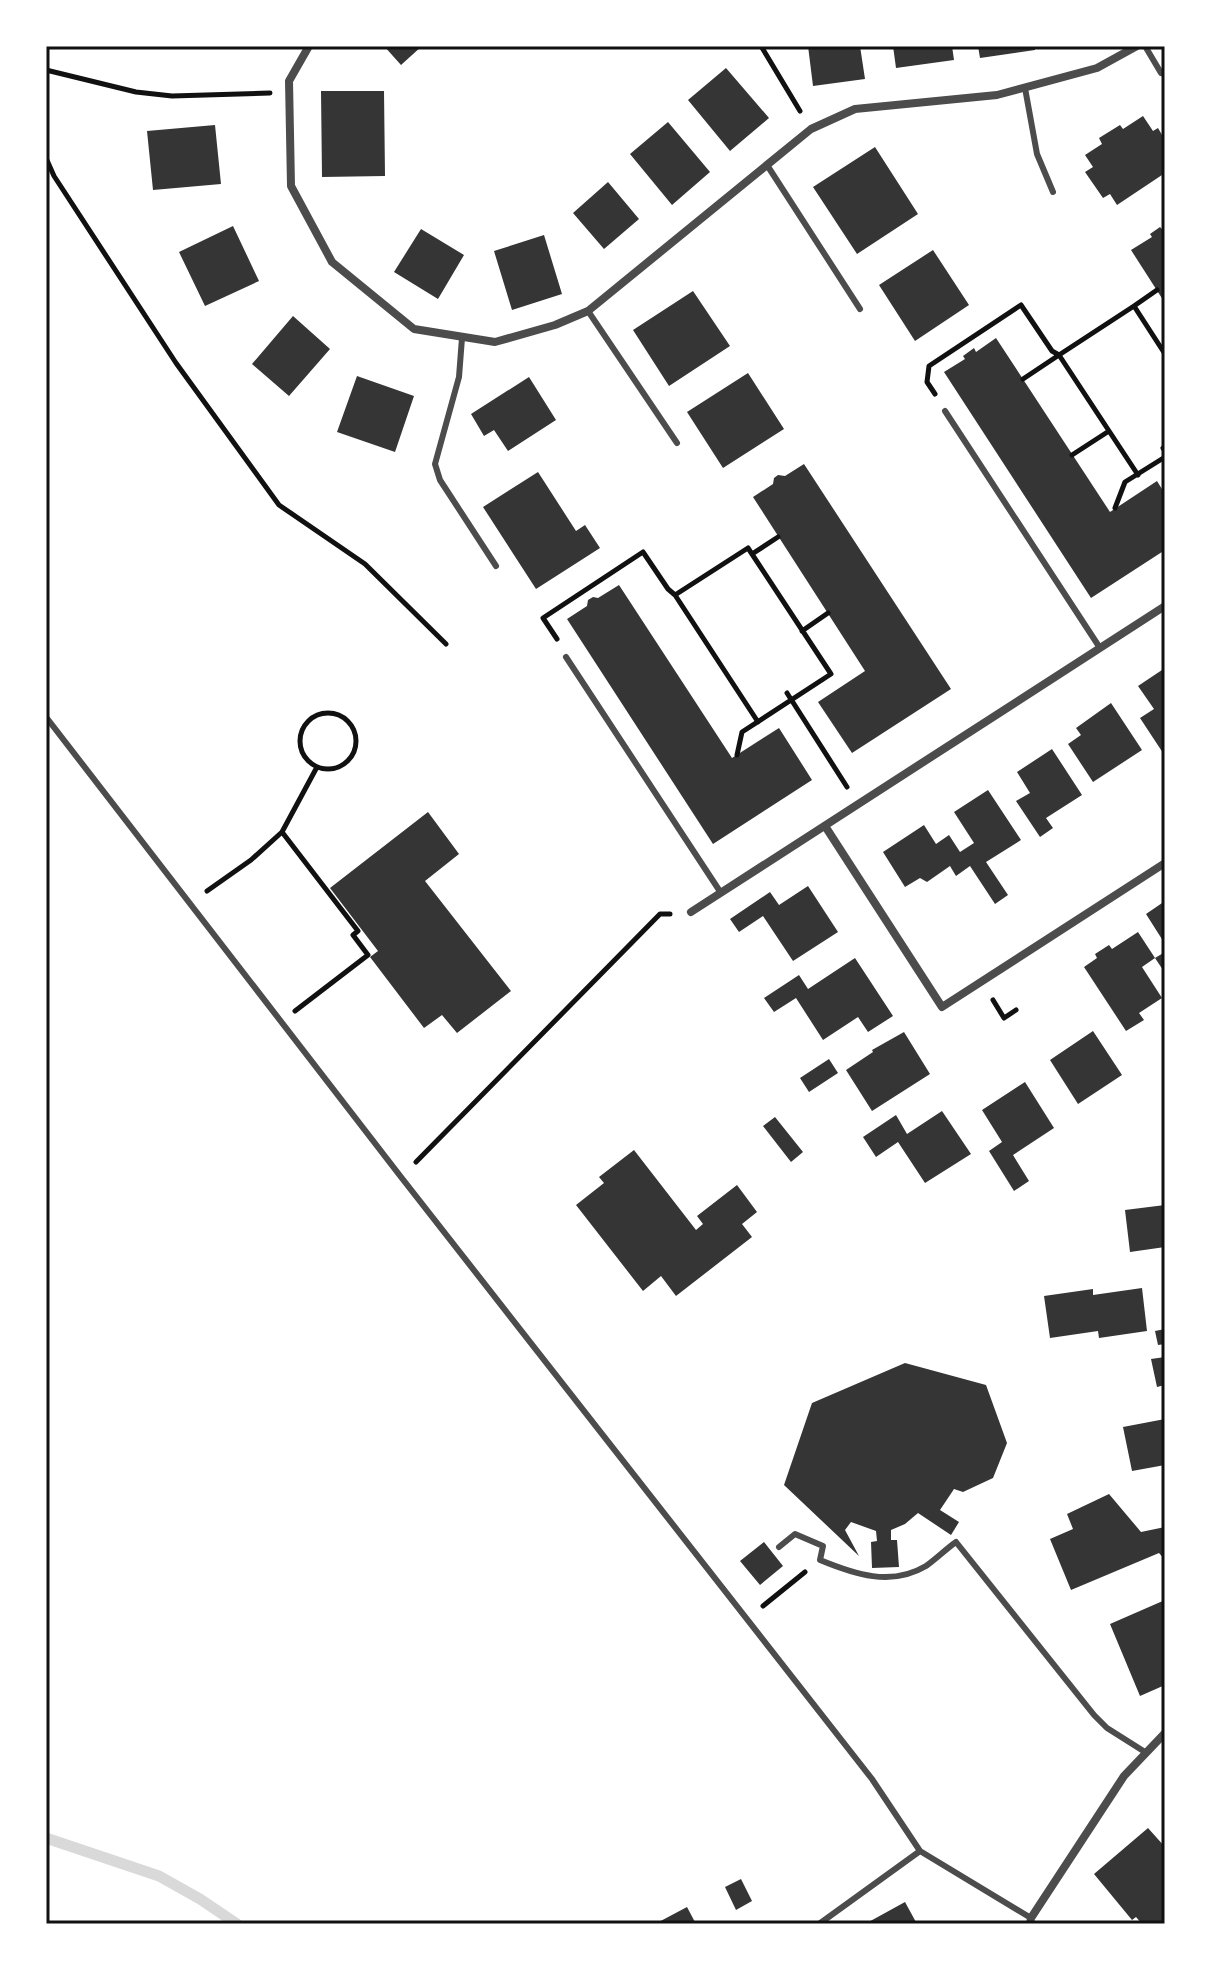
<svg xmlns="http://www.w3.org/2000/svg" width="1211" height="1970" font-family="Quicksand,sans-serif">
<rect width="100%" height="100%" fill="#fff"/>
<g fill="none" stroke-linecap="round" stroke-linejoin="round">
<path stroke="#d9d9d9" stroke-width="11" d="M46 1838 159 1876 200 1899 237 1924"/>
</g>
<path fill="#353535" d="M384 46H422L401 65Z
M808 46H860L865 79 813 86Z
M893 46H952L954 60 896 68Z
M978 46H1035V50L980 58Z
M726 68 769 118 730 151 688 100Z
M321 91H384L385 176 322 177Z
M1143 116 1153 131 1158 128 1165 140V173L1117 205 1110 194 1103 198 1085 172 1093 167 1085 155 1102 144 1099 138 1120 125 1123 129Z
M668 122 710 172 672 205 630 154Z
M215 125 221 184 153 190 147 131Z
M875 147 918 214 857 254 813 187Z
M608 182 639 219 604 249 573 213Z
M233 226 259 281 205 306 179 252Z
M1160 227 1163 230 1165 228V303L1131 250 1152 237 1150 234Z
M421 229 464 255 438 299 394 272Z
M544 235 562 294 512 310 494 251Z
M933 250 969 305 915 341 879 285Z
M693 291 730 346 669 386 633 330Z
M293 316 330 349 289 396 252 364Z
M996 338 1110 512 1157 481 1165 494V550L1091 598 944 372 965 359 963 356 974 348 976 352Z
M748 373 784 429 723 468 687 412Z
M357 376 414 396 395 452 337 432Z
M529 377 556 420 508 451 494 430 484 436 471 414Z
M804 464 951 689 852 753 818 702 865 671 753 497 773 484 774 478 778 475 785 476Z
M538 472 576 531 585 525 600 548 536 589 483 507Z
M619 585 732 758 779 728 812 780 713 844 567 619 587 606 588 600 593 597 598 598Z
M1165 668 1164 725 1165 756 1140 718 1154 709 1138 686Z
M1111 703 1142 750 1093 782 1068 744 1081 735 1076 728Z
M1052 749 1082 795 1046 818 1053 828 1040 837 1016 801 1030 793 1017 772Z
M988 790 1021 840 986 862 1008 895 995 904 970 866 956 876 950 866 927 882 920 878 905 887 883 852 924 825 936 844 949 835 960 852 974 843 954 812Z
M428 812 459 854 425 881 511 991 457 1033 442 1015 424 1028 370 957 378 951 330 888Z
M808 886 838 932 793 961 763 916 739 932 730 919 770 892 779 905Z
M1165 901V944L1146 914Z
M1138 932 1155 958 1142 967 1162 998 1139 1013 1144 1020 1126 1031 1084 967 1097 958 1095 954 1109 945 1112 949Z
M1165 952V973L1155 958Z
M855 958 893 1016 868 1032 858 1017 823 1040 796 998 774 1012 764 998 799 975 808 989Z
M1093 1031 1122 1075 1078 1104 1050 1060Z
M904 1032 930 1074 872 1111 846 1070 873 1052 872 1050Z
M829 1059 838 1073 809 1092 800 1078Z
M1025 1082 1054 1128 1013 1155 1029 1181 1014 1191 989 1151 1002 1142 982 1110Z
M942 1111 971 1154 925 1183 898 1142 876 1157 863 1137 896 1115 907 1134Z
M775 1117 803 1152 791 1162 763 1126Z
M634 1150 696 1230 703 1224 697 1216 737 1185 757 1212 742 1224 752 1237 676 1296 661 1276 643 1291 576 1205 604 1183 599 1177Z
M1165 1205V1247L1130 1252 1125 1210Z
M1142 1288 1147 1331 1099 1338 1098 1331 1050 1338 1044 1296 1093 1289V1295Z
M1165 1329V1344L1158 1345 1155 1331Z
M1165 1357V1385L1157 1387 1151 1359Z
M905 1363 986 1385 1007 1443 993 1478 963 1492 954 1489 940 1510 959 1522 951 1535 918 1513 905 1524 891 1530V1540H897L899 1567 872 1568 871 1542 877 1541 876 1531 851 1522 845 1530 859 1556 784 1485 812 1403Z
M1165 1419V1465L1132 1471 1123 1427Z
M1109 1494 1141 1532 1165 1527V1560L1159 1553 1071 1590 1050 1539 1073 1529 1067 1514Z
M764 1542 783 1566 760 1585 740 1561Z
M1165 1600V1685L1140 1696 1110 1624Z
M1148 1828 1165 1847V1924H1142L1136 1917 1132 1920 1094 1874Z
M741 1879 752 1901 736 1910 725 1887Z
M905 1902 917 1924H865Z
M687 1907 696 1924H655Z"/>
<g fill="none" stroke-linecap="round" stroke-linejoin="round">
<path stroke="#111" stroke-width="5" d="M761 46 800 111
M46 70 136 92 172 96 270 93
M46 158 54 176 176 363 279 505 365 564 446 644
M1134 306 1157 290
M935 394 927 382 929 366 1021 305 1052 351 1059 355 1023 379
M1163 448 1165 451
M1072 455 1109 431
M1138 475 1059 355 1134 306 1165 354
M1115 508 1125 482 1165 457
M752 554 778 537
M802 631 828 613
M557 639 543 618 643 552 668 589 675 595
M787 693 847 787
M300 741a28 28 0 1 1 56 0a28 28 0 1 1-56 0Z
M737 755 742 732 831 674 748 548 675 595 758 722
M282 832 358 931 353 935 368 955 295 1011
M207 891 251 860 282 832 317 767
M993 1000 1004 1018 1016 1010
M416 1162 660 914H670
M763 1606 805 1572"/>
<path stroke="#4c4c4c" stroke-width="6" d="M1145 46 1161 73 1165 74
M1025 88 1037 154 1053 192
M767 165 860 309
M588 311 677 443
M462 338 459 377 435 464 440 480 496 566
M945 411 1100 648
M566 657 721 893
M46 717 401 1177 872 1779 920 1851 1031 1918
M779 1547 795 1534 823 1546 820 1560C854 1574 891 1587 926 1566 936 1559 946 1549 956 1542L1094 1715 1107 1728 1145 1752
M819 1924 920 1851"/>
<path stroke="#4c4c4c" stroke-width="8" d="M309 46 289 81 291 186 332 262 414 329 495 342 555 325 588 311 811 129 855 109 997 95 1097 68 1137 46
M825 826 942 1007 1165 863
M691 912 1165 606
M1030 1924 1031 1918 1124 1776 1165 1733"/>
</g>
<rect width="1211" height="1970" fill="none" stroke="#ffffff" stroke-width="96"/>
<rect x="48" y="48" width="1115" height="1874" fill="none" stroke="#111" stroke-width="3"/>
</svg>
